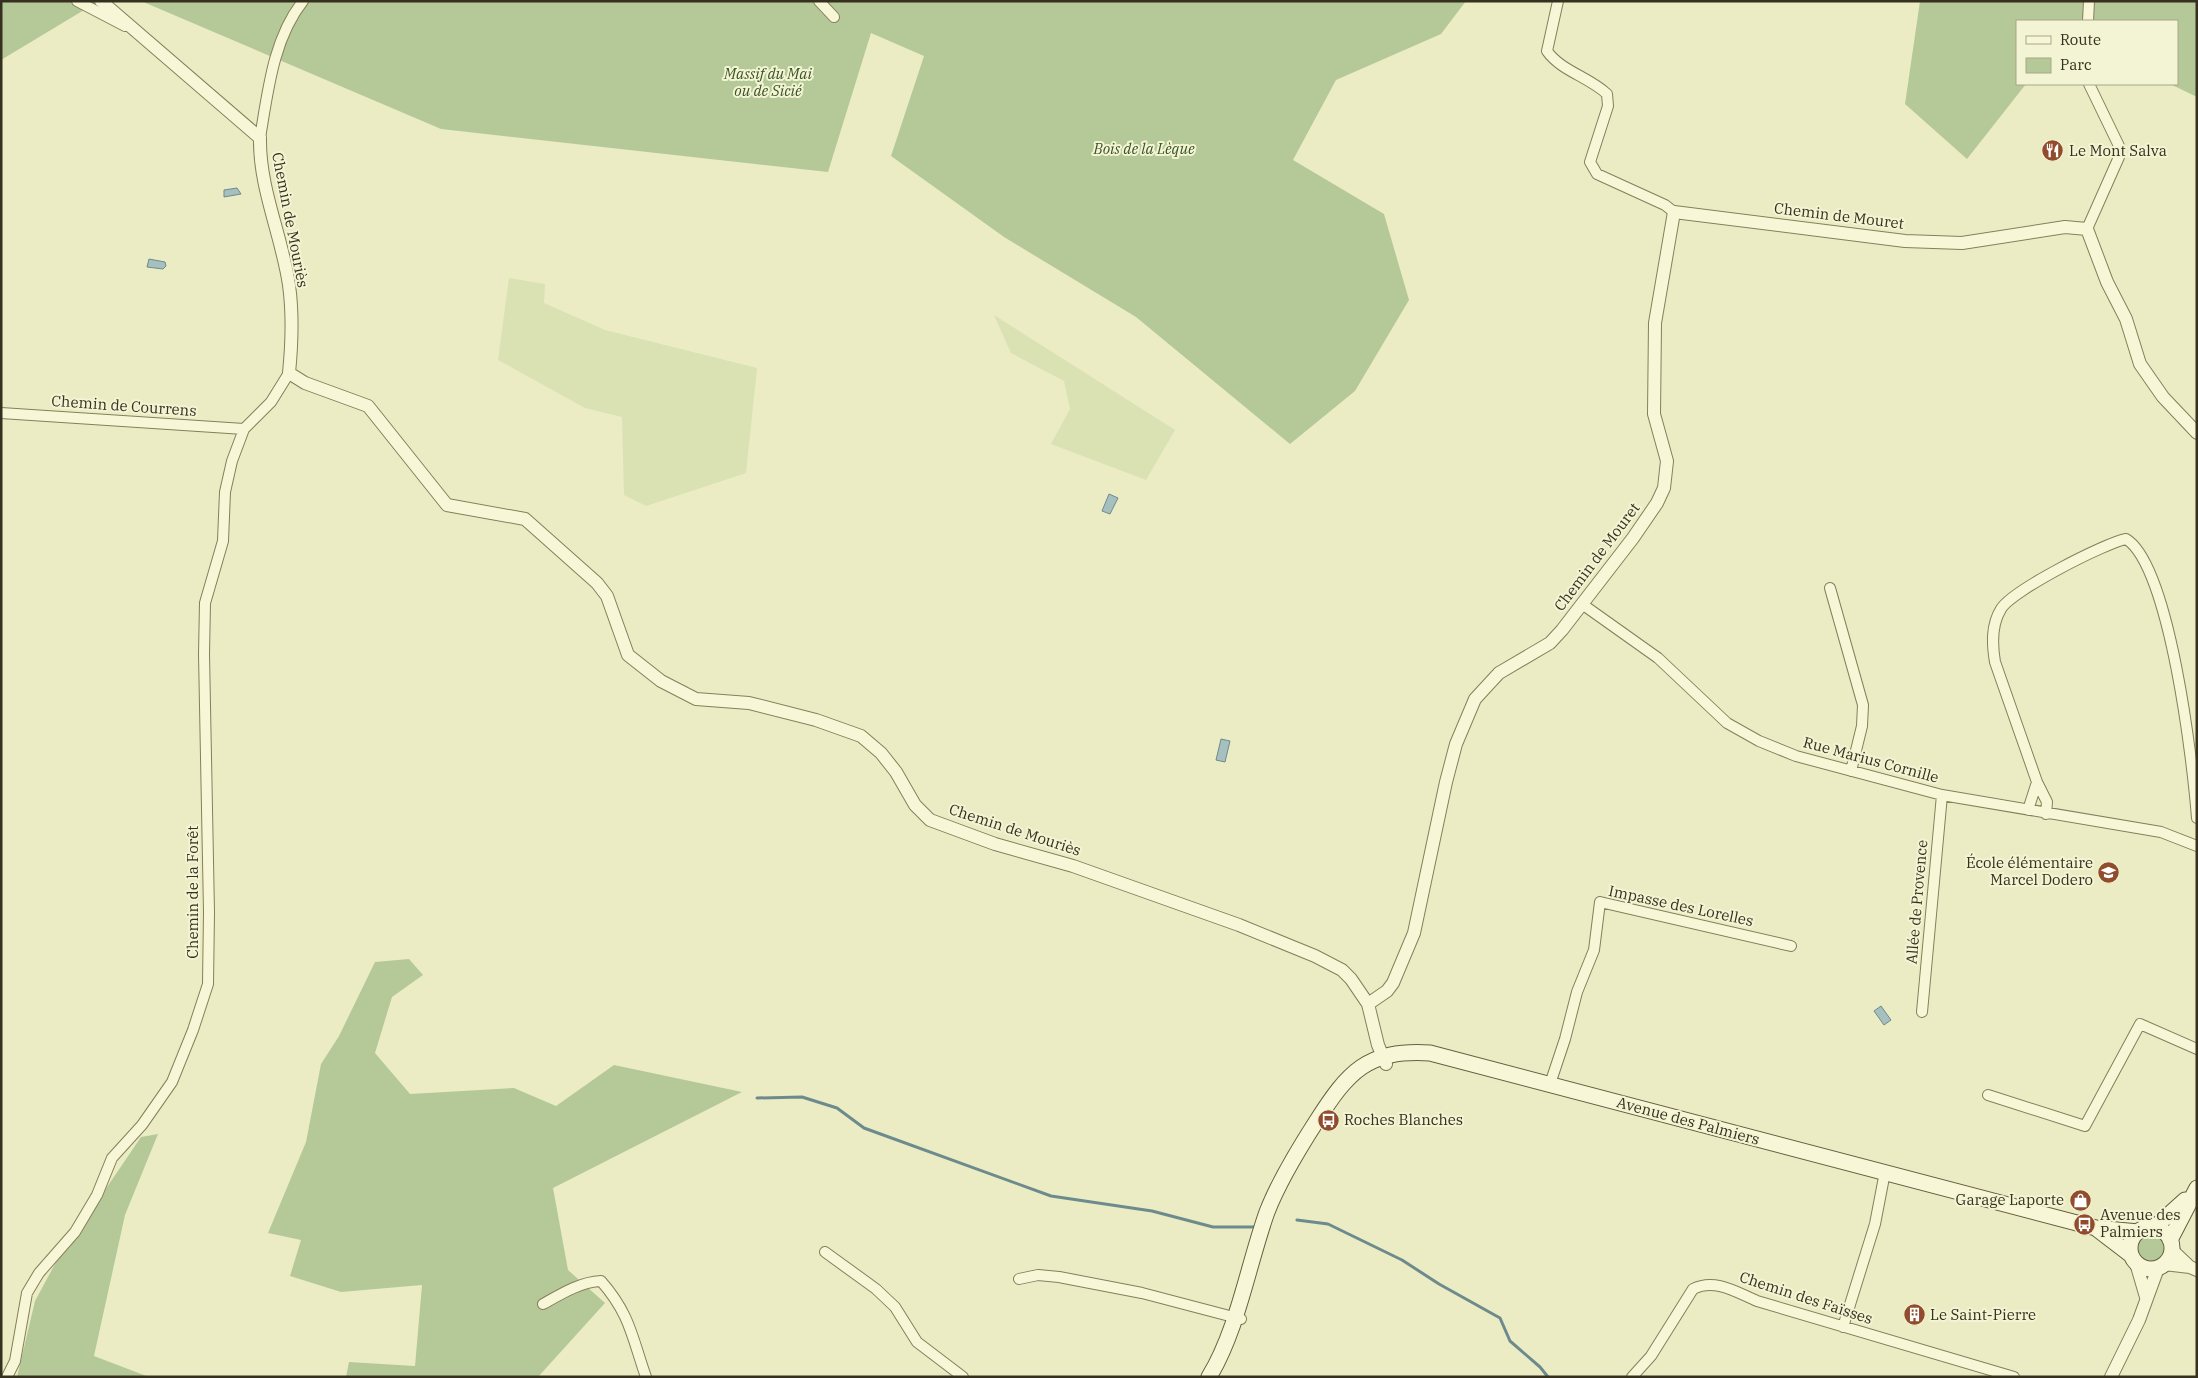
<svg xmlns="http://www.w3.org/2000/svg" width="2198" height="1378" font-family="'IBM Plex Serif',serif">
<rect width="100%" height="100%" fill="#ebecc4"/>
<path fill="#dae1b2" d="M509 278 545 284 544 303 605 330 757 368 746 473 646 506 624 495 622 417 585 408 498 360Z
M994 315 1175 430 1146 480 1051 444 1070 409 1064 381 1011 353Z"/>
<path fill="#b5c998" d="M1 1H99L1 60Z
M141 1H1466L1441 34 1336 80 1293 160 1384 214 1409 300 1355 391 1290 444 1136 317 1004 237 891 156 924 56 871 33 828 172 441 129Z
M1920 1H2197V97L2170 84H2177V21H2017V84H2026L1967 159 1905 104Z
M409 959 423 975 392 997 375 1053 410 1094 514 1088 556 1106 614 1065 742 1092 553 1188 568 1270 605 1303 538 1377H346L349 1362 415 1366 422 1285 341 1292 290 1276 301 1240 268 1233 306 1142 321 1064 339 1036 375 962Z
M158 1134 125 1215 94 1356 149 1377H17L35 1301 56 1262 141 1137Z
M2130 1248a20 20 0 1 1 40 0a20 20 0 1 1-40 0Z"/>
<path fill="#a6bfbf" stroke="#6d8b8d" d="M237 188 241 194 224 197V190Z
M149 259 165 262 166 266 163 269 147 267Z
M1109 494 1118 498 1110 514 1102 511Z
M1221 739 1230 741 1225 762 1216 760Z
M1881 1006 1891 1020 1884 1025 1874 1011Z"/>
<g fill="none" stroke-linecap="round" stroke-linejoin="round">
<path stroke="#6d8b8d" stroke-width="3" d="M757 1098 802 1097 837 1108 864 1128 1051 1196 1152 1211 1213 1227H1257
M1297 1220 1328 1224 1402 1260 1439 1284 1500 1318 1510 1341 1540 1367 1548 1377"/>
<defs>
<path id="minor" d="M77 1 125 26
M819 1 834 17
M1558 1 1547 51C1561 71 1589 77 1607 94L1608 106 1590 162 1597 174 1665 205 1674 212
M2088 21 2089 1
M260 138C268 91 273 39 303 1
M2087 229 2119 157V146L2089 84
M1 413 244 429
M1830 588 1863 705 1862 726 1851 771
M1582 604 1658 658 1727 723 1759 741 1796 756 1942 795 2161 832 2197 846
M2028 810 2037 782
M2046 814 2047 802 2037 782 1995 662C1992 644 1991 625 2001 609 2011 591 2105 543 2126 539 2170 565 2193 765 2197 818
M1922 1012 1942 795
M1550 1084 1565 1039 1577 992 1594 950 1600 902 1791 946
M1988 1095 2085 1126 2140 1024 2197 1049
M825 1252 876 1289 895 1307 917 1342 963 1377
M1019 1279 1038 1275 1059 1277 1142 1293 1241 1319
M543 1304C561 1294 580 1282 601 1281 630 1314 632 1337 646 1377
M1843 1327 1875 1224 1885 1172
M7 1377 15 1361 27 1293 39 1273 75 1232 97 1195 112 1158 142 1125 172 1082 193 1030 208 984 209 912 204 654 205 603 223 541 225 492 232 461 244 429 271 402 289 373
M1632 1377 1651 1356 1693 1289C1715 1278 1736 1292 1757 1301L2014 1377"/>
<path id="tertiary" d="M101 1 260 138C259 188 282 236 289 285 293 314 292 343 289 373L305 383 368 406 447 505 525 519 597 583 607 596 628 655 661 681 696 699 749 703 816 720 861 736 881 753 896 772 915 805 930 820 995 844 1073 866 1239 925 1315 956 1342 970 1351 979 1368 1004 1378 1045 1386 1064
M1368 1004 1387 991 1393 983 1414 933 1446 782 1456 744 1475 699 1499 673 1550 643 1562 630 1633 538 1657 503 1664 488 1667 461 1654 414 1655 323 1674 212 1905 241 1962 243 2065 227 2087 229 2107 282 2126 319 2140 364 2163 397 2197 433
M2171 1249 2190 1267
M2136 1263 2146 1297
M2164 1264 2190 1267 2197 1270
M2111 1377 2139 1320 2158 1268"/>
<path id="secondary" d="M2130 1248a21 21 0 1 1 42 0a21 21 0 1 1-42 0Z
M2154 1228 2185 1200
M2097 1229 2131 1255
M2170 1240 2197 1188
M1209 1377C1238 1329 1248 1265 1267 1212 1279 1181 1298 1150 1316 1122 1348 1072 1367 1049 1430 1053L2096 1228 2138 1232"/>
</defs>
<use href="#minor" stroke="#857f5b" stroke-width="12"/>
<use href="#tertiary" stroke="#857f5b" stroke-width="14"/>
<use href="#secondary" stroke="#675f3f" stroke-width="17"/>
<use href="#minor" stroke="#f7f7d7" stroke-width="10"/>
<use href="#tertiary" stroke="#f7f7d7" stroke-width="12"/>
<use href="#secondary" stroke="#f7f7d7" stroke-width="15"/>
</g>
<defs>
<symbol id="restaurant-disc" viewBox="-11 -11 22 22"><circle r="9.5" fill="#914c2e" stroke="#f3f4d3"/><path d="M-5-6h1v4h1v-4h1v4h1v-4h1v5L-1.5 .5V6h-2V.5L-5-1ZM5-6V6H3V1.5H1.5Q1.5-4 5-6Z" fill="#fff"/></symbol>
<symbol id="school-disc" viewBox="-11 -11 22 22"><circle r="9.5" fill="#914c2e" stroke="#f3f4d3"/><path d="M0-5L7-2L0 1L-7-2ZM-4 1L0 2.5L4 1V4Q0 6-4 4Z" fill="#fff"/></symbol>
<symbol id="bus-disc" viewBox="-11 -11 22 22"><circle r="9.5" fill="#914c2e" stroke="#f3f4d3"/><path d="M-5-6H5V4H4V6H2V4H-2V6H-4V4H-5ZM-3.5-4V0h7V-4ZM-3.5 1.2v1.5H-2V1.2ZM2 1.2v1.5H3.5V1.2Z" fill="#fff"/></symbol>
<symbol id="shop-disc" viewBox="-11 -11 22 22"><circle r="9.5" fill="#914c2e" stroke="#f3f4d3"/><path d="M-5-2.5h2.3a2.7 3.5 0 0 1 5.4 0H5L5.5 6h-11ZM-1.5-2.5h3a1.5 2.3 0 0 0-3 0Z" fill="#fff"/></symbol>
<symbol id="building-disc" viewBox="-11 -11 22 22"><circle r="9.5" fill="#914c2e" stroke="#f3f4d3"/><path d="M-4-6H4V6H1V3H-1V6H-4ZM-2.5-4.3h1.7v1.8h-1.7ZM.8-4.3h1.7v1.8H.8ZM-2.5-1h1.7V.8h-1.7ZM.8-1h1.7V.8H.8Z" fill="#fff"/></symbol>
</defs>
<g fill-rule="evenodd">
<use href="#restaurant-disc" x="2040" y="138" width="25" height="25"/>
<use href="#school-disc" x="2096" y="860" width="25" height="25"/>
<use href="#bus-disc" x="1316" y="1108" width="25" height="25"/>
<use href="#shop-disc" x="2068" y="1188" width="25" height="25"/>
<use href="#bus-disc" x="2072" y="1212" width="25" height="25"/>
<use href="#building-disc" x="1902" y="1302" width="25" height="25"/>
</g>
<g text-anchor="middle" stroke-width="4" stroke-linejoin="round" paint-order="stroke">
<g font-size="15" font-style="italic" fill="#395226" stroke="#f3f4d3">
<text x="768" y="79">Massif du Mai<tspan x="768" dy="17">ou de Sicié</tspan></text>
<text x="1144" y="154">Bois de la Lèque</text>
</g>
<g font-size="15" fill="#36311f" stroke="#f3f4d3" text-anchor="start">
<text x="2069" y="156">Le Mont Salva</text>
<text x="2093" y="868" text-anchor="end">École élémentaire<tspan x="2093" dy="17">Marcel Dodero</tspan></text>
<text x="1344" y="1125">Roches Blanches</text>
<text x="2064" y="1205" text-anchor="end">Garage Laporte</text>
<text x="2100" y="1220">Avenue des<tspan x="2100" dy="17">Palmiers</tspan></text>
<text x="1930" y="1320">Le Saint-Pierre</text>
</g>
<g font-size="15" fill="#36311f" stroke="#f3f4d3">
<text transform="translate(1839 216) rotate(7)" y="5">Chemin de Mouret</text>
<text transform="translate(290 220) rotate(79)" y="5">Chemin de Mouriès</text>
<text transform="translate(124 406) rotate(4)" y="5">Chemin de Courrens</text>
<text transform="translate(1597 557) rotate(-53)" y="5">Chemin de Mouret</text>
<text transform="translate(1871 760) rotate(15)" y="5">Rue Marius Cornille</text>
<text transform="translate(1015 830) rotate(18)" y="5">Chemin de Mouriès</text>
<text transform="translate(193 892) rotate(-90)" y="5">Chemin de la Forêt</text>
<text transform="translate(1917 902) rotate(-85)" y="5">Allée de Provence</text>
<text transform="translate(1681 906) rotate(12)" y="5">Impasse des Lorelles</text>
<text transform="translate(1688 1121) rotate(15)" y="5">Avenue des Palmiers</text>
<text transform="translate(1806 1298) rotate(18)" y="5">Chemin des Faïsses</text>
</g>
</g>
<rect width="2198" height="1378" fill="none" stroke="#36311f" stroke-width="5"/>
<rect x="2016" y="20" width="162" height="65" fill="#f3f4d3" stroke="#a7a68b"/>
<rect x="2026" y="36" width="25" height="8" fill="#f7f7d7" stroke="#a7a68b"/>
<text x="2060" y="45" font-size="15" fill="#36311f">Route</text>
<rect x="2026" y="58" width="25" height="15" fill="#b5c998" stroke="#a7a68b"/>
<text x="2060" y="70" font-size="15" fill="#36311f">Parc</text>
</svg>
